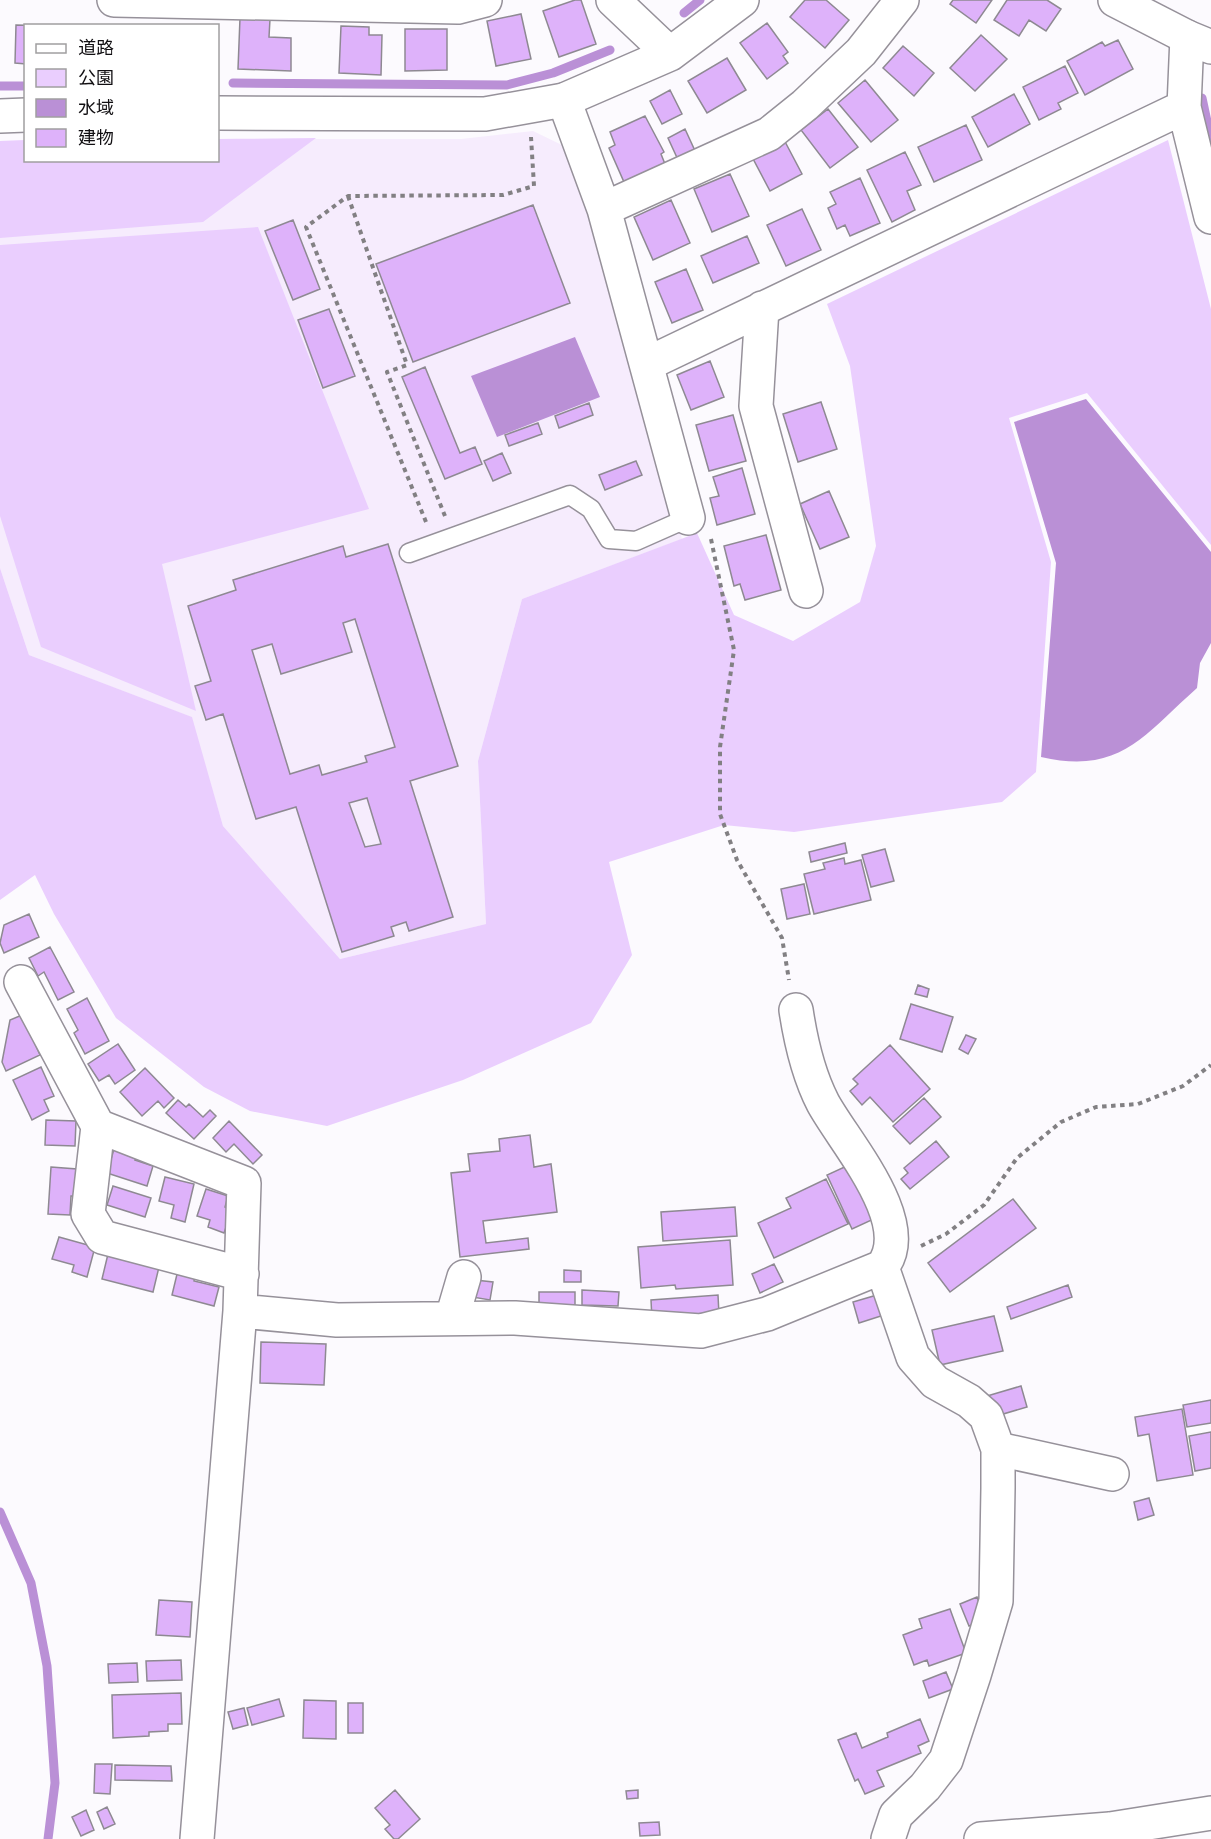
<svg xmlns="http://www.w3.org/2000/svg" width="1211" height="1839" font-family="'Open Sans','Noto Sans JP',sans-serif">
<rect width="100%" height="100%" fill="#fcfafe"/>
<path fill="#f6ecfd" d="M533 131 564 146 591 212 682 539 522 599 478 761 486 924 340 959 223 826 191 717 29 655 0 568V141L26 160H218V139H461Z"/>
<path fill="#eacefe" d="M316 138 203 222 0 238V141L25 140 26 160H218V139Z
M1168 140 1211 309V545L1087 393 1009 418 1051 562 1036 772 1002 802 794 832 724 825 609 862 632 955 591 1023 463 1080 327 1126 250 1111 204 1087 116 1018 54 914 35 875 0 900V568L29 655 192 717 223 826 340 959 486 924 478 761 522 599 697 533 734 615 793 641 860 602 876 546 850 366 827 304Z
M258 227 369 509 162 564 196 711 41 647 0 516V245Z"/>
<path fill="#ba90d6" d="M575 337 600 397 497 437 471 376Z
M1086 399 1211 552V643L1200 663 1197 688C1143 736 1120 775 1041 757L1056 563 1014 422Z"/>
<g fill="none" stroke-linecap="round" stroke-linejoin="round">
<path stroke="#ba90d6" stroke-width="9" d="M684 13 700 0
M233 83 507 85 553 73 610 50
M0 86H26
M1202 98 1211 140
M0 1512 31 1583 47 1666 55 1783 48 1839"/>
</g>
<path fill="#deb2fa" stroke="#8e8992" stroke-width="1.5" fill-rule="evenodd" d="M575 0H581L596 44 559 57 543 11Z
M805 0H826L849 20 825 48 790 17Z
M953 0H992L976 23 950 4Z
M1007 0H1047L1061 9 1046 31 1029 20 1019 36 994 20Z
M521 14 531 59 496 66 487 21Z
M240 18 270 19 269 37 291 38V71L238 69Z
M767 23 788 52 783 56 788 63 767 79 740 43Z
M16 25 55 26H26V64L15 63Z
M341 26 369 27V35H382L381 75 339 73Z
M405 29H447V70L405 71Z
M981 35 1007 59 975 91 950 68Z
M1118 40 1133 69 1085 95 1067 61 1102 42 1105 46Z
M903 46 934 73 914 96 883 68Z
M727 58 746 90 707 113 688 81Z
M1065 66 1078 93 1058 103 1061 109 1039 120 1023 87Z
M865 80 898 120 871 142 838 103Z
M670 90 682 114 662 124 650 101Z
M1014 94 1030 124 988 147 972 117Z
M828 109 858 147 830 168 801 130Z
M645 116 664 152 661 154 667 169 624 182 609 148 615 145 610 132Z
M966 125 982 160 934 182 918 147Z
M685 129 696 153 679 162 668 138Z
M782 136 802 174 770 191 750 153Z
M905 152 921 185 907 191 915 210 892 222 867 170Z
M730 174 749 216 712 232 694 189Z
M860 178 880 223 850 236 845 225 837 229 828 208 836 204 830 192Z
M671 200 690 243 653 260 634 217Z
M533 205 570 303 413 362 376 264Z
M802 209 821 250 786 266 767 225Z
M293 220 320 289 293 300 265 231Z
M747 236 759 263 713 283 701 256Z
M686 269 703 310 672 323 655 282Z
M329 309 355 376 323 388 298 320Z
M710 361 724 397 691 410 677 375Z
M425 367 460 453 475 447 482 464 445 479 402 377Z
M821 402 837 449 798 462 783 414Z
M589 403 593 415 559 428 555 416Z
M733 415 746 461 709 471 696 425Z
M538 423 542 434 509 446 505 435Z
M502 453 511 473 493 481 484 461Z
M636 461 642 475 605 490 599 475Z
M742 468 755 514 717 525 710 498 719 496 713 477Z
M829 491 849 537 820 549 800 504Z
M766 535 781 590 745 600 740 584 734 586 724 546Z
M388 544 458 766 410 781 453 917 409 931 406 922 391 927 394 936 342 952 296 807 256 819 223 714 206 720 195 686 211 681 188 606 236 590 233 580 343 546 346 557ZM355 619 395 747 365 756 367 762 322 775 319 765 290 774 252 650 272 644 281 674 352 652 343 623ZM367 798 381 844 365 847 349 803Z
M845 843 847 853 811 862 809 852Z
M885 849 894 881 871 887 862 855Z
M844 858 845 864 861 860 871 900 814 914 804 874 825 869 823 863Z
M804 884 810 914 787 919 781 889Z
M29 914 39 937 4 953 0 943 4 925Z
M50 947 74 992 58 1000 44 972 38 976 29 958Z
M918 985 929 989 927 997 915 994Z
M87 998 109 1041 85 1054 74 1033 78 1030 67 1009Z
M911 1004 953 1017 942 1052 900 1039Z
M22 1015 40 1055 6 1071 2 1062 10 1020Z
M966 1035 976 1039 968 1054 959 1049Z
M118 1044 135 1070 115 1084 109 1075 99 1081 88 1064Z
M890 1045 930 1089 893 1122 870 1097 862 1105 850 1091 858 1084 853 1079Z
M41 1067 54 1096 44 1100 49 1111 32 1120 13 1080Z
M145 1068 174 1098 164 1108 158 1101 142 1116 120 1092Z
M924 1098 941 1117 910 1144 893 1126Z
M178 1100 186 1107 189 1104 203 1117 210 1110 216 1116 194 1139 166 1113Z
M46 1120 76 1121 75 1146 45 1145Z
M229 1121 262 1155 253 1164 234 1144 226 1152 213 1138Z
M530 1135 534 1167 551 1164 557 1212 483 1221 486 1243 528 1238 529 1249 460 1257 451 1173 470 1171 468 1154 500 1151 499 1139Z
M936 1141 949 1157 910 1189 901 1179 908 1173 904 1168Z
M114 1149 137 1156 135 1160 153 1166 147 1186 107 1173Z
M851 1164 876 1218 852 1229 827 1175Z
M51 1167 77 1169 76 1196H71L70 1215 48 1214Z
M165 1177 194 1184 185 1222 171 1218 174 1205 159 1201Z
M826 1179 848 1224 774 1258 758 1223 791 1208 786 1198Z
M113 1186 151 1198 145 1217 107 1205Z
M206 1189 228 1196 225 1207 232 1210 224 1233 208 1227 210 1220 197 1216Z
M1013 1199 1036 1228 950 1292 928 1263Z
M735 1207 737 1236 663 1241 661 1212Z
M59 1237 95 1247 87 1277 72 1272 74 1265 52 1259Z
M730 1240 733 1285 676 1289 675 1285 641 1288 638 1247Z
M108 1254 159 1267 153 1292 102 1279Z
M774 1264 783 1282 760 1293 752 1274Z
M178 1270 195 1274 194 1281 219 1287 214 1306 172 1295Z
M564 1270 581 1271V1282H564Z
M475 1280 493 1282 490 1300 472 1297Z
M1068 1285 1072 1297 1011 1319 1007 1307Z
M582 1290 619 1292 618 1306 582 1305Z
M539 1292H575V1306L539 1305Z
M718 1295 719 1315 652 1320 651 1300Z
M877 1295 884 1315 859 1323 853 1302Z
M994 1316 1003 1351 940 1365 932 1330Z
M261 1342 326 1344 324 1385 260 1383Z
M1021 1386 1027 1407 993 1417 987 1396Z
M1211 1400V1423L1187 1427 1183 1405Z
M1182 1409 1193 1475 1157 1481 1149 1434 1138 1436 1135 1417Z
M1211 1432V1468L1195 1471 1189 1436Z
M1149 1498 1154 1515 1138 1520 1134 1502Z
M977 1597 986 1620 969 1626 960 1604Z
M159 1600 192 1602 190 1637 156 1635Z
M950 1609 966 1653 929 1666 927 1660 914 1665 903 1635 922 1628 919 1619Z
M181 1660 182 1680 147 1681 146 1661Z
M137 1663 138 1682 109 1683 108 1664Z
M946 1672 953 1689 929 1698 923 1681Z
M181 1693 182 1724H168V1731L149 1732V1736L113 1738 112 1695Z
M279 1699 284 1716 252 1725 247 1708Z
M304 1700 336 1701V1739L303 1738Z
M348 1703H363V1733H348Z
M244 1708 248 1725 233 1729 228 1712Z
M920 1719 929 1741 918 1746 921 1753 877 1771 884 1786 865 1794 858 1779 855 1781 838 1740 856 1733 862 1748 888 1737 887 1733Z
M95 1764H112L110 1794 94 1793Z
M115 1765 171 1766 172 1781 115 1780Z
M395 1790 420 1819 398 1839H394L385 1829 390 1825 375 1808Z
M638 1790V1798L627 1799 626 1791Z
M107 1807 115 1824 104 1829 97 1812Z
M86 1810 94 1830 81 1836 72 1817Z
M659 1822 660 1835 640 1836 639 1823Z"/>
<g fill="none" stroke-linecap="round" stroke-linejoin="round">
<defs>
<path id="service" d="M409 553 570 495 591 509 609 539 636 541 688 518"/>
<path id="minor" d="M114 0 458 7 485 0
M1211 47 1187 37 1184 107 1211 217
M564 100 604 209 688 518
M604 209 769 134 805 105 861 52 902 0
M762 308 756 406 806 591
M647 364 1184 107
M21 982 98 1126 244 1183 240 1311
M98 1126 88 1214 102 1237 242 1274
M882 1267 913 1357 935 1382 969 1401 986 1416 998 1449V1488L996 1601 974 1675 946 1760 925 1787 896 1815 888 1839
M452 1318 464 1277
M998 1449 1112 1474
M197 1839 240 1311 337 1320 515 1318 701 1331 767 1314 882 1267C917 1223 844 1142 823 1103 808 1074 801 1043 796 1010
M981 1839 1110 1829 1211 1813"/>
<path id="tertiary" d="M613 0 670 54
M1115 0 1187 37
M218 113 485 114 564 100 670 54 742 0
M0 116 26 115"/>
</defs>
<use href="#service" stroke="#96919a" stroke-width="21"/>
<use href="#minor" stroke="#96919a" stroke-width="36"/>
<use href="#tertiary" stroke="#96919a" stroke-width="36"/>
<path stroke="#828083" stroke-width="4" stroke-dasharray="4.5 4.5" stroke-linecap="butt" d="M348 196 407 365 387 372 445 516
M426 522 306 227 348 196 503 195 534 186 531 137
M711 539 734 650 720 747V814L737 860 782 938 789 980
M921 1246 946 1234 984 1205 1017 1158 1061 1122 1096 1107 1138 1104 1183 1086 1211 1065"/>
<use href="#service" stroke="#fff" stroke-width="18"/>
<use href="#minor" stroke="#fff" stroke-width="33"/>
<use href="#tertiary" stroke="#fff" stroke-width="33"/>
</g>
<rect x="24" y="24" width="195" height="138" fill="#ffffff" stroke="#a09fa0" stroke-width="1.5"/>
<rect x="36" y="44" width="30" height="9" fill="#ffffff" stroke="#a09fa0" stroke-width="1.5"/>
<text x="78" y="54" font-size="18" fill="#110f12">道路</text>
<rect x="36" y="69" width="30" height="18" fill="#eacefe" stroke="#a09fa0" stroke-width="1.5"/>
<text x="78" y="84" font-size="18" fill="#110f12">公園</text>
<rect x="36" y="99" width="30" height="18" fill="#ba90d6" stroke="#a09fa0" stroke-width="1.5"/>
<text x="78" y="114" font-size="18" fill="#110f12">水域</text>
<rect x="36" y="129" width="30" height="18" fill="#deb2fa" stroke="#a09fa0" stroke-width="1.5"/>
<text x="78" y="144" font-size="18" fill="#110f12">建物</text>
</svg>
